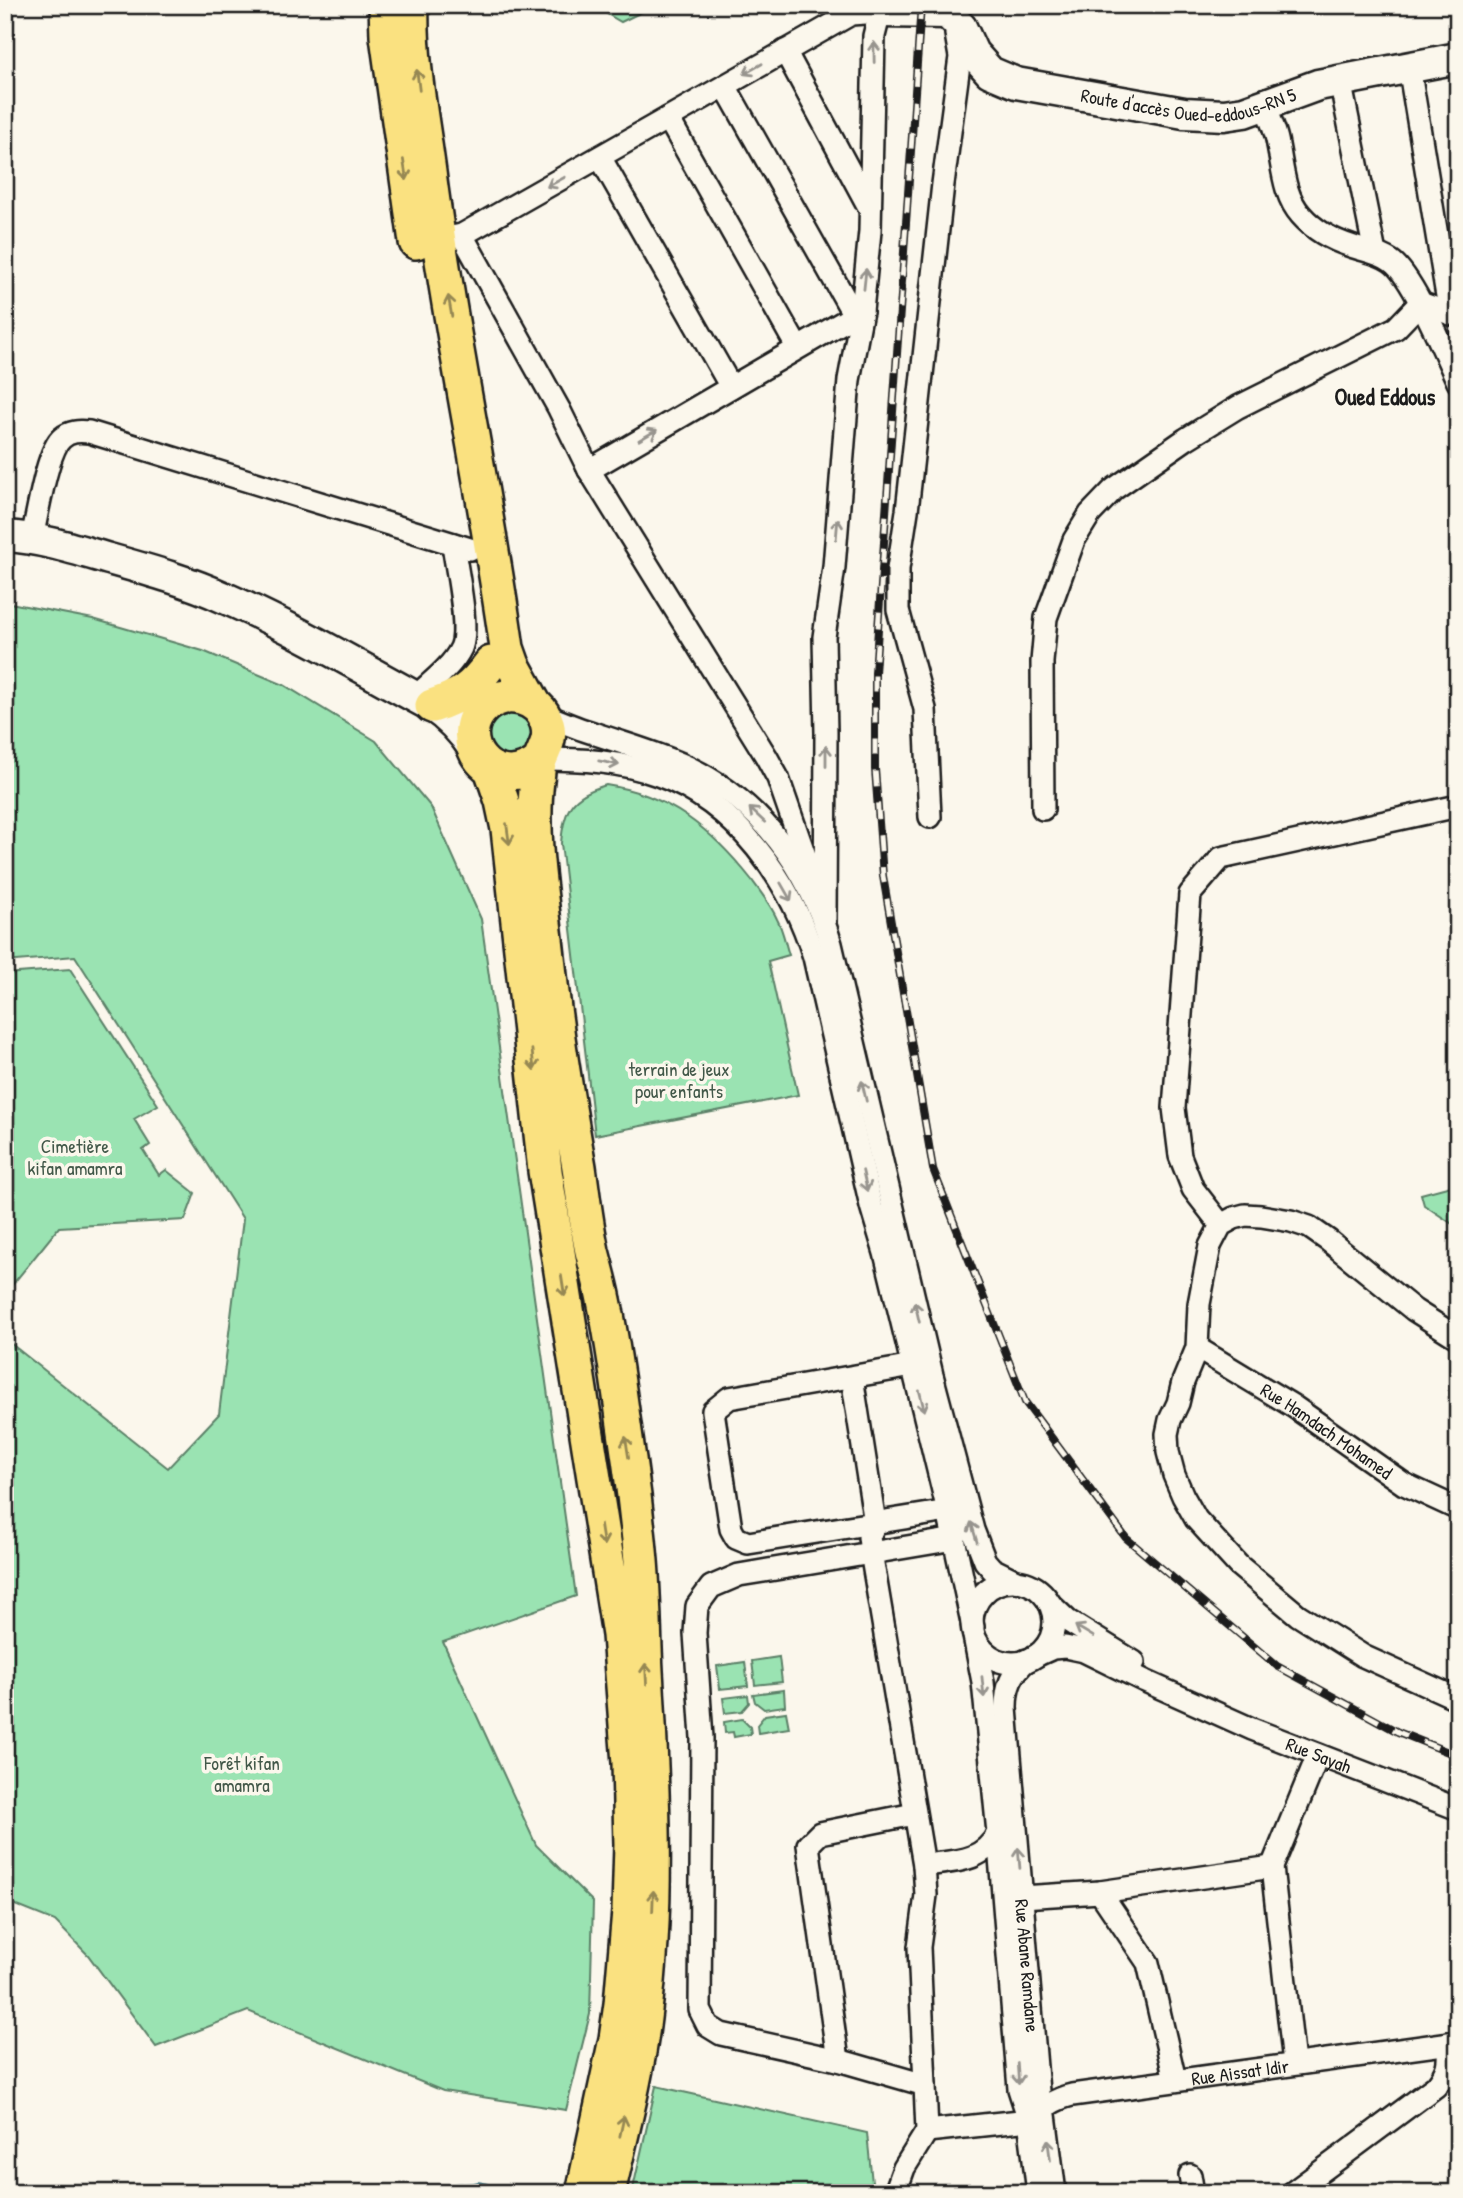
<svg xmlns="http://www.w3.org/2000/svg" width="1463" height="2198" font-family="'Patrick Hand',sans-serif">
<rect width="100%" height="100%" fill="#fbf7ec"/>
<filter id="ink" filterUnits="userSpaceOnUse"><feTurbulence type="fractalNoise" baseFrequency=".0143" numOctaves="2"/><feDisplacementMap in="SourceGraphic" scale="14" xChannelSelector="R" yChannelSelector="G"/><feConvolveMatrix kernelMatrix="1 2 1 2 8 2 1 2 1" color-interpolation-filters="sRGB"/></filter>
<g filter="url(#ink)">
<path fill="#9ae3b2" stroke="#5b8067" stroke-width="2" d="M592 5H656L621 22Z
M5 602 93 619 203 651 284 685 376 741 431 807 481 919 576 1596 443 1642 536 1845 593 1902 590 2014 566 2110 443 2091 248 2011 156 2047 88 1955 55 1921 5 1901V1339L168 1468 219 1414 243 1219 75 956 5 962Z
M488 735a22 22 0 1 1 44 0a22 22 0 1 1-44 0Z
M606 785C669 794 712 830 751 879 760 891 771 905 777 919 783 930 785 943 789 955L768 961 798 1095 595 1135 561 843C564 808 572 795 606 785Z
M70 969 158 1105 134 1119 150 1145 143 1150 159 1175 166 1170 195 1193 185 1220 59 1227 5 1294V974Z
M1458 1184V1223L1454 1225 1424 1205 1421 1194Z
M779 1657 782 1682 755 1685 752 1661Z
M745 1662 748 1686 720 1689 717 1666Z
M784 1690 785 1706 764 1709 755 1702 753 1694Z
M748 1695 749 1703 742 1711 725 1713 723 1698Z
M786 1712 789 1728 758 1733 757 1725 765 1715Z
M742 1719 750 1727 751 1734 734 1737 733 1732 725 1733 724 1722Z
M656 2086 867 2133 873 2193H632Z"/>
<path fill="#7fcddd" stroke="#578690" stroke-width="2" d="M478 2182 488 2184 497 2193H444L447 2186C456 2181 466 2186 478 2182Z"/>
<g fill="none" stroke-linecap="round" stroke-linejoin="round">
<defs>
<g id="street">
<path d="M785 51 870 209"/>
<path d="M1409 66 1448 302"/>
<path d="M1340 80 1375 253"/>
<path d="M725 86 854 315"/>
<path d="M1264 104C1270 118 1276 131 1278 145 1283 169 1284 196 1301 215 1314 230 1332 240 1351 246 1364 251 1378 252 1391 261 1413 276 1445 354 1458 382"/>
<path d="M668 118 797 347"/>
<path d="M600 157 731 387"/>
<path d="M462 235 559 409 589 470 766 756 778 778 811 873"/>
<path d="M428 241 462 235 851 14 880 12 874 36 870 231 862 311 849 380 834 567 824 637 826 733 825 922"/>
<path d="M589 470 862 311"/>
<path d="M32 538C37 517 47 450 62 438 70 431 79 431 89 432L470 549"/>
<path d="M415 697C430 683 452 667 461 648 470 628 456 568 453 544"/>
<path d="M543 714C560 721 576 728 593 733 625 744 658 753 688 767 761 802 809 869 831 944L932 1375 973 1530 985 1561 992 1569 1016 1581"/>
<path d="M541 759C581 759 620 761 658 775 736 803 791 881 814 957L871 1206 885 1253 948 1511 973 1627"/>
<path d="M1043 809 1042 662 1046 618 1074 540 1090 514 1114 489 1186 439 1238 407 1396 328 1420 303 1451 314 1448 302 1458 300"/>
<path d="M930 817 925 709 898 610V569L907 511 943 184 960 57 956 34"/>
<path d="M1221 1225 1193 1189 1180 1156 1174 1108 1190 894 1221 858 1458 806"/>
<path d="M1458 1338 1414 1310 1329 1241 1309 1227 1291 1221 1261 1216 1245 1215 1234 1218 1221 1225 1210 1246 1199 1304 1197 1348 1183 1382 1178 1403 1170 1420 1167 1434 1168 1452 1174 1475 1183 1496 1196 1519 1238 1565 1298 1615 1363 1656 1458 1699"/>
<path id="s1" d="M1197 1348 1293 1406 1404 1484 1458 1509"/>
<path d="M913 1366 729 1398 713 1411 731 1529 736 1538 748 1543 948 1511"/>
<path d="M852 1377 875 1523 869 1537 871 1552 924 1865 926 1895 919 1947 925 2085"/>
<circle cx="1013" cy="1622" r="41"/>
<path d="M1049 1603 1068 1621 1134 1662"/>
<path d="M974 1636 983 1682 998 1833 1019 2089 1029 2120"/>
<path id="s2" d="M1035 1656 1053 1648 1065 1647 1084 1651 1145 1681 1252 1729 1458 1809"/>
<path id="s3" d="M1027 1660C1011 1674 1006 1687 1006 1708L1038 2091 1029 2120 1038 2193"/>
<path d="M924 1865C954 1861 982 1863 998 1833"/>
<path d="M1100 1892 1148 1963 1175 2080"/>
<path d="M1022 1897 1100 1892 1272 1867"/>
<path d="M838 2060 808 1845 820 1833 914 1814"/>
<path d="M1294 2063 1272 1867 1318 1755"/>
<path d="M1044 2107 1055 2193"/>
<path id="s4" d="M1029 2120C1043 2108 1054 2099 1072 2095L1458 2042"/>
<path d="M927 2131 1029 2120"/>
<path d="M1190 2175 1193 2193"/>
<path d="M895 2193 904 2168 927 2131 925 2085 838 2060 721 2034 708 2026 700 2010 702 1738 695 1633 697 1606 711 1587 739 1575 955 1539"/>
<path d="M1292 2193 1436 2086C1448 2071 1450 2062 1447 2043"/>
</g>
<g id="secondary">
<path id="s5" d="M880 12 947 13 961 27 973 53 990 72 1016 83 1184 113 1224 115 1244 112 1318 85 1458 58"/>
<path d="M5 536C41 538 75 549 109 559 148 570 188 581 225 598 296 629 363 669 432 706 450 718 462 731 474 749"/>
</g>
<path id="primary" d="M386 5 387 36 416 242
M412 5C410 63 423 123 430 180 451 337 485 491 507 648L513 665 535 705
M432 706C462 696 472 688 491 663
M540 761C491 799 449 737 485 706 506 689 539 696 547 723 552 740 544 748 539 763 538 768 538 774 537 780 530 838 542 899 548 957 555 1027 567 1097 579 1167 583 1195 586 1223 592 1251 596 1267 601 1284 604 1300 615 1352 621 1407 629 1459 634 1493 638 1527 641 1561 644 1597 644 1634 646 1671 653 1787 659 1903 644 2018 637 2077 621 2135 608 2193
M491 769 502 801 508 829 545 1171 619 1635 629 1763 631 1844 629 1911 621 2004 616 2039 583 2193"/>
</defs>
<use href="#street" stroke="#1c1c1c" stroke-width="26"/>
<use href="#secondary" stroke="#1c1c1c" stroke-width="35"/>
<use href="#primary" stroke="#1c1c1c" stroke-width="38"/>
<use href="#street" stroke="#fbf7ec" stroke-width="21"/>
<use href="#secondary" stroke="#fbf7ec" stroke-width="30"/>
<use href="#primary" stroke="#fae180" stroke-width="33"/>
<defs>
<path id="rail" d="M921 5 875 673V769L883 876 933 1169 1025 1402 1126 1538 1277 1666 1398 1732 1458 1756"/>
</defs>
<use href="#rail" stroke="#1c1c1c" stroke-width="8"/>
<use href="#rail" stroke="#fbf7ec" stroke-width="5" stroke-dasharray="16" stroke-linecap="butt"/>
</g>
<defs><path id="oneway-shaft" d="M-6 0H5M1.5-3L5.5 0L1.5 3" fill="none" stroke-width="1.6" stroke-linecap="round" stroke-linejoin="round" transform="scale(1.75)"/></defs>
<g stroke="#97948e">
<use href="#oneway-shaft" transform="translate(874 52) rotate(-91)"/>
<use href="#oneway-shaft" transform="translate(753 69) rotate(150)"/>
<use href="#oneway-shaft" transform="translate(556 182) rotate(151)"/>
<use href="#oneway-shaft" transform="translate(865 279) rotate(-84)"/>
<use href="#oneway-shaft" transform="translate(648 435) rotate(-30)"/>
<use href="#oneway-shaft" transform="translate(837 529) rotate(-85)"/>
<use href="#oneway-shaft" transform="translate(826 756) rotate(-90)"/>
<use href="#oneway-shaft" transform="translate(609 763) rotate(11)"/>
<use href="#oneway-shaft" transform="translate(757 815) rotate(-137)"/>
<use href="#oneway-shaft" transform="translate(786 892) rotate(60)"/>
<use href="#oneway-shaft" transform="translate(864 1091) rotate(-103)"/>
<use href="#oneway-shaft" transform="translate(865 1181) rotate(77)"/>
<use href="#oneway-shaft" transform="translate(917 1312) rotate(-103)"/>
<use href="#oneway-shaft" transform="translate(922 1401) rotate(76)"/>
<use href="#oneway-shaft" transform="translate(974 1532) rotate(-107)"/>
<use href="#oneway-shaft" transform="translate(1084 1631) rotate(-149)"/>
<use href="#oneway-shaft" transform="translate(983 1687) rotate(84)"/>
<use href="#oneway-shaft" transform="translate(1019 1858) rotate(-95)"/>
<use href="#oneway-shaft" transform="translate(1018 2074) rotate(86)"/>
<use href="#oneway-shaft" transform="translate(1049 2150) rotate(-98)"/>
</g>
<g stroke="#968853">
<use href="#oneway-shaft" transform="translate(418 80) rotate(-97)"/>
<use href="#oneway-shaft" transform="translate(405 170) rotate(81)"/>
<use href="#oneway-shaft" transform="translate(450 306) rotate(-100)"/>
<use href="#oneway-shaft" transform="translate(508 834) rotate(82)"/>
<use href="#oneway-shaft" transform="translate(533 1060) rotate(84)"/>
<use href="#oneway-shaft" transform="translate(563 1286) rotate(81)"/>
<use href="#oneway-shaft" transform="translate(627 1447) rotate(-99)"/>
<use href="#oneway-shaft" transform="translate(602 1535) rotate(81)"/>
<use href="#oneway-shaft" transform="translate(646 1674) rotate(-93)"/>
<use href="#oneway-shaft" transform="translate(653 1901) rotate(-88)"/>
<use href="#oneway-shaft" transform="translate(622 2126) rotate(-78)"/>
</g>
</g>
<g text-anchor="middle" stroke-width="7" stroke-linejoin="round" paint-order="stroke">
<g font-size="19" fill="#1c1c1c" stroke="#fbf7ec">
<text dy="7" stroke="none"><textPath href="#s5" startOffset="345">Route d'accès Oued-eddous-RN 5</textPath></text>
<text dy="7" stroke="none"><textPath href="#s1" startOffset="154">Rue Hamdach Mohamed</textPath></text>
<text dy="7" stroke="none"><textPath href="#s2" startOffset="308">Rue Sayah</textPath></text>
<text dy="7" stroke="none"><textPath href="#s3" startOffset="313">Rue Abane Ramdane</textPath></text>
<text dy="7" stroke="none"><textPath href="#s4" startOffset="220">Rue Aissat Idir</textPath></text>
</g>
<g font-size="19" fill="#425849" stroke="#fbf7ec">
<text x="679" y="1076">terrain de jeux<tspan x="679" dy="22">pour enfants</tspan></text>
<text x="75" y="1153">Cimetière<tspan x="75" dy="22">kifan amamra</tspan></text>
<text x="242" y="1770">Forêt kifan<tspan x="242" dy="22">amamra</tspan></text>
</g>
<g font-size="23" font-weight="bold" fill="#1c1c1c" stroke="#fbf7ec">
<text x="1385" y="405">Oued Eddous</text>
</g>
</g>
<rect width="1463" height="2198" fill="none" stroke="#fbf7ec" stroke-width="28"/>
<rect x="14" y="14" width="1435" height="2170" fill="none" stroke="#1c1c1c" stroke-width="2.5" filter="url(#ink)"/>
</svg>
